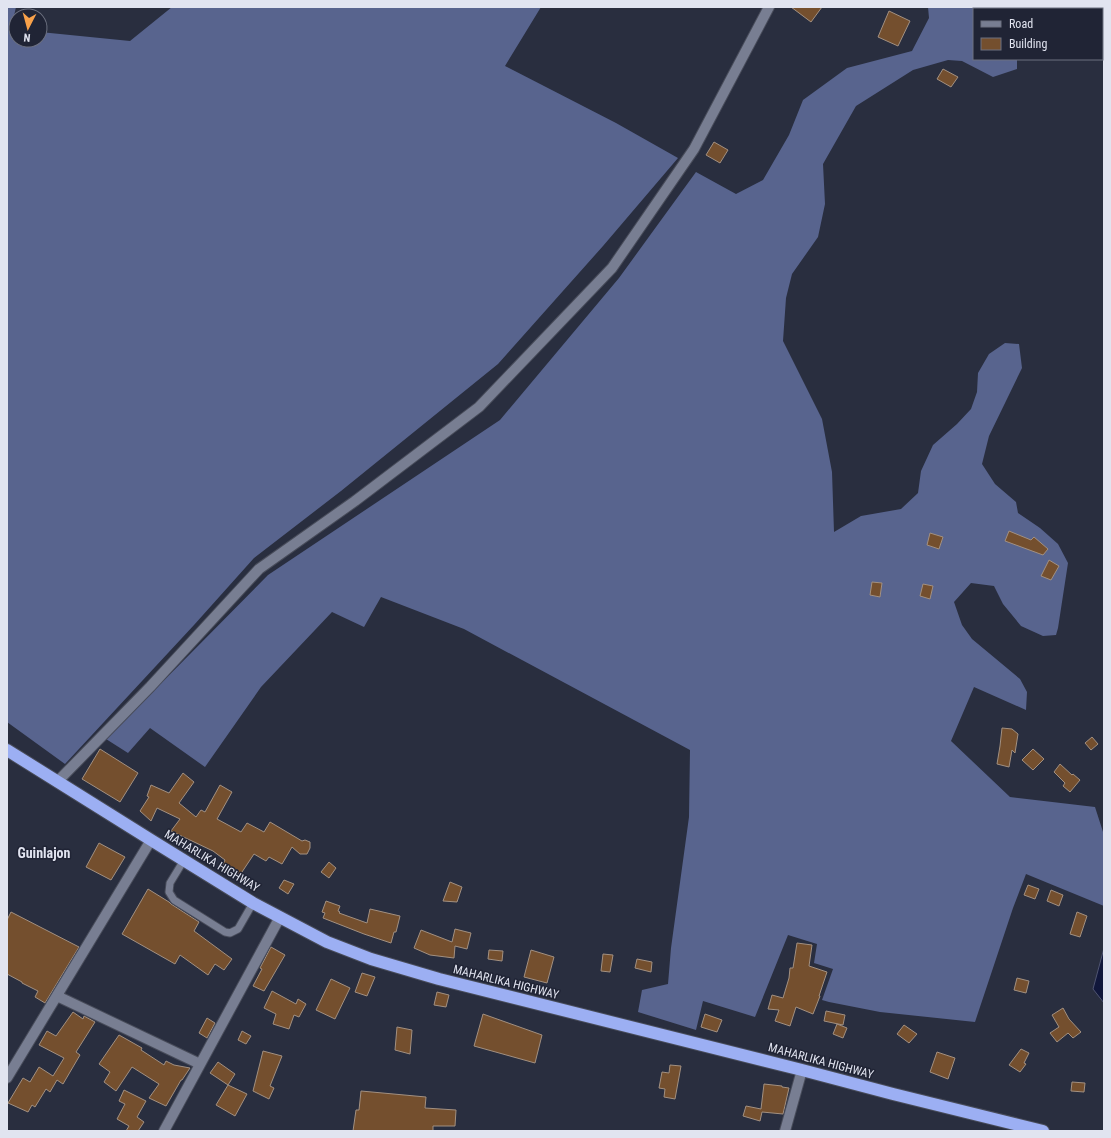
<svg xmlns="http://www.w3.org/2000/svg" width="1111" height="1138" font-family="'Roboto Condensed',sans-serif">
<rect width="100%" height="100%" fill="#292e3f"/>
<path fill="#58648e" d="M7 7H16L11 29 16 30V40H40V32L130 41 172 7H541L505 66 616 123 678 158 603 246 498 364 341 491 254 558 194 625 65 764 7 722Z
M928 7H1007L1005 9H974V59H1017V69L993 77 962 61 948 60 913 70 856 106 823 164 825 204 818 237 792 274 786 298 783 341 822 419 832 472 834 532 861 516 901 509 918 493 921 471 933 445 957 424 971 409 977 392 978 373 989 354 1005 343 1019 344 1022 368 989 436 982 464 995 484 1016 502 1018 513 1040 528 1058 544 1068 563 1058 628 1056 635 1043 636 1021 626 1003 604 994 586 971 583 954 602 962 625 972 639 1020 679 1027 692 1026 710 974 687 951 741 1010 797 1095 807 1104 835V906L1026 874 1013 908 975 1022 880 1012 829 1002 822 1000 833 969 814 963 817 944 788 935 755 1017 703 1001 696 1030 638 1012 642 990 668 984 671 948 689 817 690 750 464 629 381 597 364 627 332 612 261 687 205 767 150 728 128 753 106 739 268 575 500 420 619 278 696 172 736 194 763 180 789 135 803 100 847 68 912 51 929 18Z"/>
<path fill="#11173b" stroke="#4f5471" d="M1104 948V1003L1093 989Z"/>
<path fill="#744f2e" stroke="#a29081" d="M791 7H822L811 22Z
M889 11 910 21 898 46 878 37Z
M943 69 958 77 951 87 937 79Z
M714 142 728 150 720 163 706 155Z
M1009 531 1031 540 1034 537 1048 549 1043 555 1005 541Z
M930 533 943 537 939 549 927 545Z
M1049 560 1059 566 1051 580 1041 576Z
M872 582 882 583 880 597 870 595Z
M923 584 933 586 930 599 920 596Z
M1002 728 1012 729 1018 734 1015 753 1012 750 1009 767 997 764 1000 746Z
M1092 737 1098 744 1091 750 1085 743Z
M100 749 138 773 120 802 82 779Z
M1033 749 1044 759 1033 770 1022 760Z
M1060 764 1072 775 1073 774 1080 780 1070 792 1063 786 1065 783 1054 772Z
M183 773 194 782 179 803 196 817 201 810 205 812 220 785 232 792 217 819 241 832 247 823 264 832 270 822 302 841 305 840 310 842V848L307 854H300L292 847 282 864 269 857 266 861 254 854 240 875 223 864 225 860 213 851 171 831 180 819 157 808 151 821 140 811 149 797 147 796 151 785 169 793Z
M99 843 125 857 111 880 86 867Z
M329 862 336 868 329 878 321 872Z
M284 880 294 884 288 894 279 888Z
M450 882 462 887 457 902 443 901Z
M1028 885 1039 889 1035 899 1024 895Z
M148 889 169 902 171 904 199 922 194 931 232 959 224 970 215 964 208 975 180 955 175 964 122 934Z
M1051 890 1063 895 1059 906 1047 901Z
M326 901 340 906 338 911 340 912 339 913 367 923 370 909 400 916 396 932H394L391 943 364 934 323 918 325 913 322 912Z
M11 912 79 947 45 1003 35 997 38 991 22 983V982L7 974V920Z
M1077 912 1087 916 1080 937 1070 934Z
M455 929 471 933 467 949 455 946 454 958 430 955 414 948 421 930 452 942Z
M797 943 812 945 809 966 827 972 819 996H820L813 1014 796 1007 790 1026 775 1021 779 1010 768 1009 772 995 783 998 789 978 790 968H793Z
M271 947 285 955 264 991 253 986 262 969 260 968Z
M489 950 503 951 502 961 488 959Z
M531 950 554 957 547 983 524 977Z
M603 954 613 955 610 972 601 971Z
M637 959 652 962 651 972 635 968Z
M362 973 375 977 367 996 355 992Z
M1017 978 1029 981 1026 993 1014 990Z
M331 979 350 988 335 1019 316 1010Z
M272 991 296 1004 298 999 306 1004 299 1017 294 1015 289 1029 273 1024 276 1014 264 1008Z
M437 992 449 995 446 1007 434 1005Z
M1063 1008 1069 1019 1081 1032 1073 1038 1068 1033 1057 1042 1050 1033 1059 1027 1052 1015Z
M826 1011 845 1015 843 1025 824 1021Z
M73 1012 83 1019 84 1016 95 1022 76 1052 80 1055 63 1084 57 1080 50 1092 46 1089 35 1107 32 1105 28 1112 8 1103 23 1078 30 1082 39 1067 53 1076 64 1058 39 1045 47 1031 56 1036Z
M483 1014 542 1035 535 1063 474 1046Z
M705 1014 722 1020 717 1032 701 1027Z
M207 1018 215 1023 207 1038 199 1033Z
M837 1024 847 1028 843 1038 833 1034Z
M904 1025 917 1034 909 1043 897 1034Z
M397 1027 412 1030 410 1054 395 1050Z
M242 1031 251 1036 246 1044 238 1040Z
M119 1035 142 1048 141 1050 164 1065 166 1061 174 1065 190 1068 182 1080H181L166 1106 149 1098 159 1084 132 1067 116 1091 104 1082 110 1072 99 1064Z
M1021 1049 1029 1053 1024 1063 1026 1064 1020 1072 1009 1065Z
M263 1051 282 1056 270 1086 274 1088 269 1099 253 1091Z
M937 1052 955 1058 948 1079 930 1072Z
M218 1062 235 1074 228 1085 210 1073Z
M670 1065 681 1066 675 1099 664 1097 665 1089 659 1088 662 1072 669 1073Z
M1072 1082 1085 1083 1084 1092 1071 1091Z
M764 1084 782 1086V1087L789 1088 783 1114 762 1112 760 1121 743 1116 746 1106 761 1109Z
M228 1085 247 1094 235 1116 216 1105Z
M124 1090 146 1101 137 1117 144 1122 138 1131H126L129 1126 117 1119 125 1104 119 1101Z
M361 1091 426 1097 425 1108 456 1110 455 1126H433V1131H353L356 1110H359Z"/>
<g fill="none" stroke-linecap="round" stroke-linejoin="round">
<defs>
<path id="lane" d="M184 860 170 883 169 892 174 900 225 932 230 933 238 929 253 903"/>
<path id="street" d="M57 996 200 1064
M7 1078 151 840
M164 1131 280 917
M785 1131 802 1070"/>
<path id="secondary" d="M57 782 150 687 259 569 355 501 479 407 612 268 694 149 769 7"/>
<path id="highway" d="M7 750 151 840 253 903 327 942 371 959 439 979 802 1070 893 1094 1043 1131"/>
</defs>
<use href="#lane" stroke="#484c5a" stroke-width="9"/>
<use href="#street" stroke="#484c5a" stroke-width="12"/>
<use href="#secondary" stroke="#484c5a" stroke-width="12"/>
<use href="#highway" stroke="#484c5a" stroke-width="14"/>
<use href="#lane" stroke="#787e92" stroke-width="7"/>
<use href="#street" stroke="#787e92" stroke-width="10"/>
<use href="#secondary" stroke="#787e92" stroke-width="10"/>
<use href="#highway" stroke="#9caff3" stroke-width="12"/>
</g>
<g text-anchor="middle" stroke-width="3" stroke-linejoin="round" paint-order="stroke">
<g font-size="12" fill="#e1e4f0" stroke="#202435">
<text transform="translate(212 861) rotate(31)" y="4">MAHARLIKA HIGHWAY</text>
<text transform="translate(506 982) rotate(14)" y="4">MAHARLIKA HIGHWAY</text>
<text transform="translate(821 1061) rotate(15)" y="4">MAHARLIKA HIGHWAY</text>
</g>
<g font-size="14" font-weight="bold" fill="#e1e4f0" stroke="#202435">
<text x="44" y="858">Guinlajon</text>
</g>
</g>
<rect width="1111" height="1138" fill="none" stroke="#e1e4f0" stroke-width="16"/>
<rect x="973" y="8" width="130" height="52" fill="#202435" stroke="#6d7180"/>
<rect x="981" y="21" width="20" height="6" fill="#787e92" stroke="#6d7180"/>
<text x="1009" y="28" font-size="12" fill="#e1e4f0">Road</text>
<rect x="981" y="38" width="20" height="12" fill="#744f2e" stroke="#6d7180"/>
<text x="1009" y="48" font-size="12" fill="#e1e4f0">Building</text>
<g transform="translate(28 28) rotate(186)"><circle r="19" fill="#202435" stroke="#6d7180"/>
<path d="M0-3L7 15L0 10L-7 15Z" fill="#f8a14a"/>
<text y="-6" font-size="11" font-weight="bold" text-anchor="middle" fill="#e1e4f0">N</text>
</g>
</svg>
